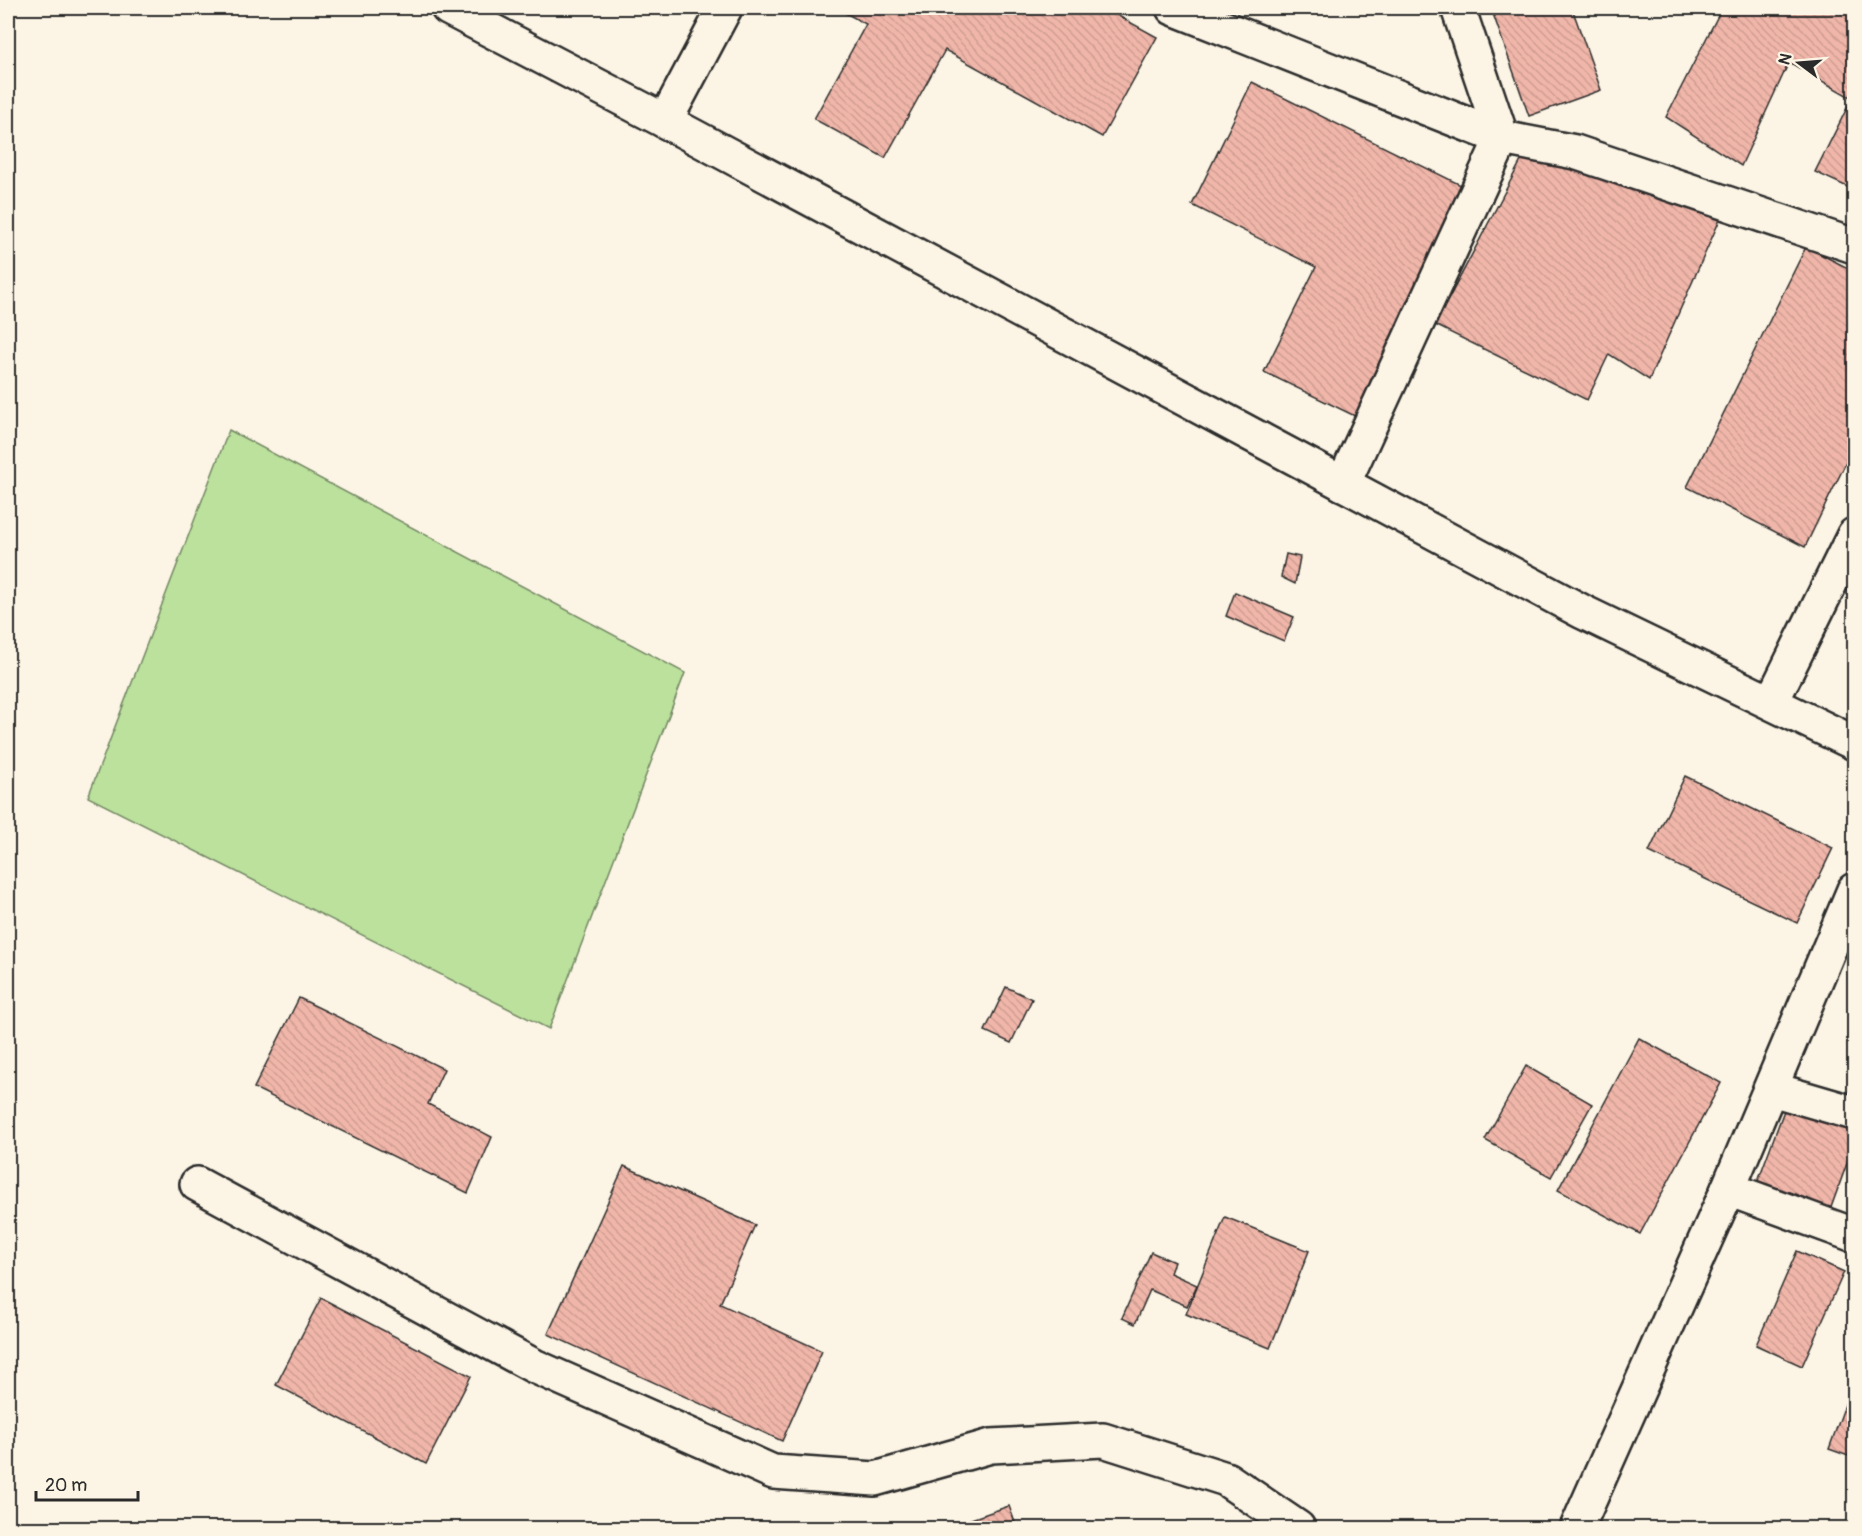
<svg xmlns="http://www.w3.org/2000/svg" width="1862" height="1536" font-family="Pangolin,sans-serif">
<defs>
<pattern id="building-back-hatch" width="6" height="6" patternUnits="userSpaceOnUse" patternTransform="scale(1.5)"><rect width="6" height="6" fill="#f0b6a9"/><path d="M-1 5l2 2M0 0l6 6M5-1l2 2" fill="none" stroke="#ce9d92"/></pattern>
</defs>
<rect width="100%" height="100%" fill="#fcf5e5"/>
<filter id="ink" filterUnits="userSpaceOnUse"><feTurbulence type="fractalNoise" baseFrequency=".0167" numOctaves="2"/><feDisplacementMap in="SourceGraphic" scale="12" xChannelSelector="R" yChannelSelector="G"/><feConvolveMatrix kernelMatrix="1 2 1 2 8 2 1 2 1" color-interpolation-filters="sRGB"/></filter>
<g filter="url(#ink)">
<path fill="#bbe19c" stroke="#738664" stroke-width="1.5" d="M229 430 685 673 549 1029 88 797Z"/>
<path fill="url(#building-back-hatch)" stroke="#2b2b2b" stroke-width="1.5" d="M836 8H1104L1157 37 1102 137 945 50 885 158 814 119 866 24Z
M1491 8H1572L1601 90 1529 116Z
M1722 8H1854V190L1815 172 1852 98 1789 62 1741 166 1666 117Z
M1252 82 1471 190 1359 418 1264 372 1316 267 1192 205Z
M1523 157 1584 158 1722 215 1649 380 1609 354 1587 400 1435 325Z
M1806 247 1854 271V446L1805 547 1687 487Z
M1286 554 1300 557 1295 584 1281 577Z
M1235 592 1294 617 1284 641 1226 616Z
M1685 776 1833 848 1797 923 1649 852Z
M1006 987 1032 999 1011 1043 985 1031Z
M299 998 444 1069 428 1104 492 1137 468 1193 254 1088Z
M1639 1038 1721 1083 1640 1234 1558 1190Z
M1526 1066 1592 1104 1551 1177 1485 1140Z
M1789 1097 1854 1121V1144L1829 1213 1756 1186Z
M624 1166 755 1225 720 1304 822 1351 782 1441 548 1334Z
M1225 1217 1309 1251 1270 1348 1186 1314Z
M1797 1251 1844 1272 1802 1366 1756 1345Z
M1151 1252 1174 1262 1170 1273 1197 1285 1187 1306 1150 1290 1135 1324 1122 1318Z
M321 1298 471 1376 426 1464 276 1385Z
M1854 1380V1458L1829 1449Z
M1009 1506 1017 1528H945Z"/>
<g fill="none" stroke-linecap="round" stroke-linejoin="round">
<defs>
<path id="minor" d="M1173 8 1502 138 1575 152 1854 246
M665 121 725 8
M1343 484 1502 138 1458 8
M1772 1089 1854 1113
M197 1184 534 1366 773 1472 875 1479 991 1446 1103 1440 1226 1479 1298 1528
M1728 1189 1854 1235"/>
<path id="tertiary" d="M448 8 665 121 1583 612 1854 743
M1771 703 1854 535
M1577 1528 1728 1189 1854 890"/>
</defs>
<use href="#minor" stroke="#2b2b2b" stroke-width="38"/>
<use href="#tertiary" stroke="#2b2b2b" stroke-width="38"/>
<use href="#minor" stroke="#fcf5e5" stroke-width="33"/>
<use href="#tertiary" stroke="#fcf5e5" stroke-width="33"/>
</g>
</g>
<rect width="1862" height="1536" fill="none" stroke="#fcf5e5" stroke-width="30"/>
<rect x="15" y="15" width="1832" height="1506" fill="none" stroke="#2b2b2b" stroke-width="2" filter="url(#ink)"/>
<g transform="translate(1799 63) rotate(286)" stroke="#fcf5e5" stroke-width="4.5" paint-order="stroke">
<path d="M0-4.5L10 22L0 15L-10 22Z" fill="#2b2b2b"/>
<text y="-9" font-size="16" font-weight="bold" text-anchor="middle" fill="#2b2b2b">N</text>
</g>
<path d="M36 1491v9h102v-9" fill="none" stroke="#2b2b2b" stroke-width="3"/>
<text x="45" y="1491" font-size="18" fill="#2b2b2b" stroke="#fcf5e5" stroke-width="4.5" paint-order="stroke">20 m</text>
</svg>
